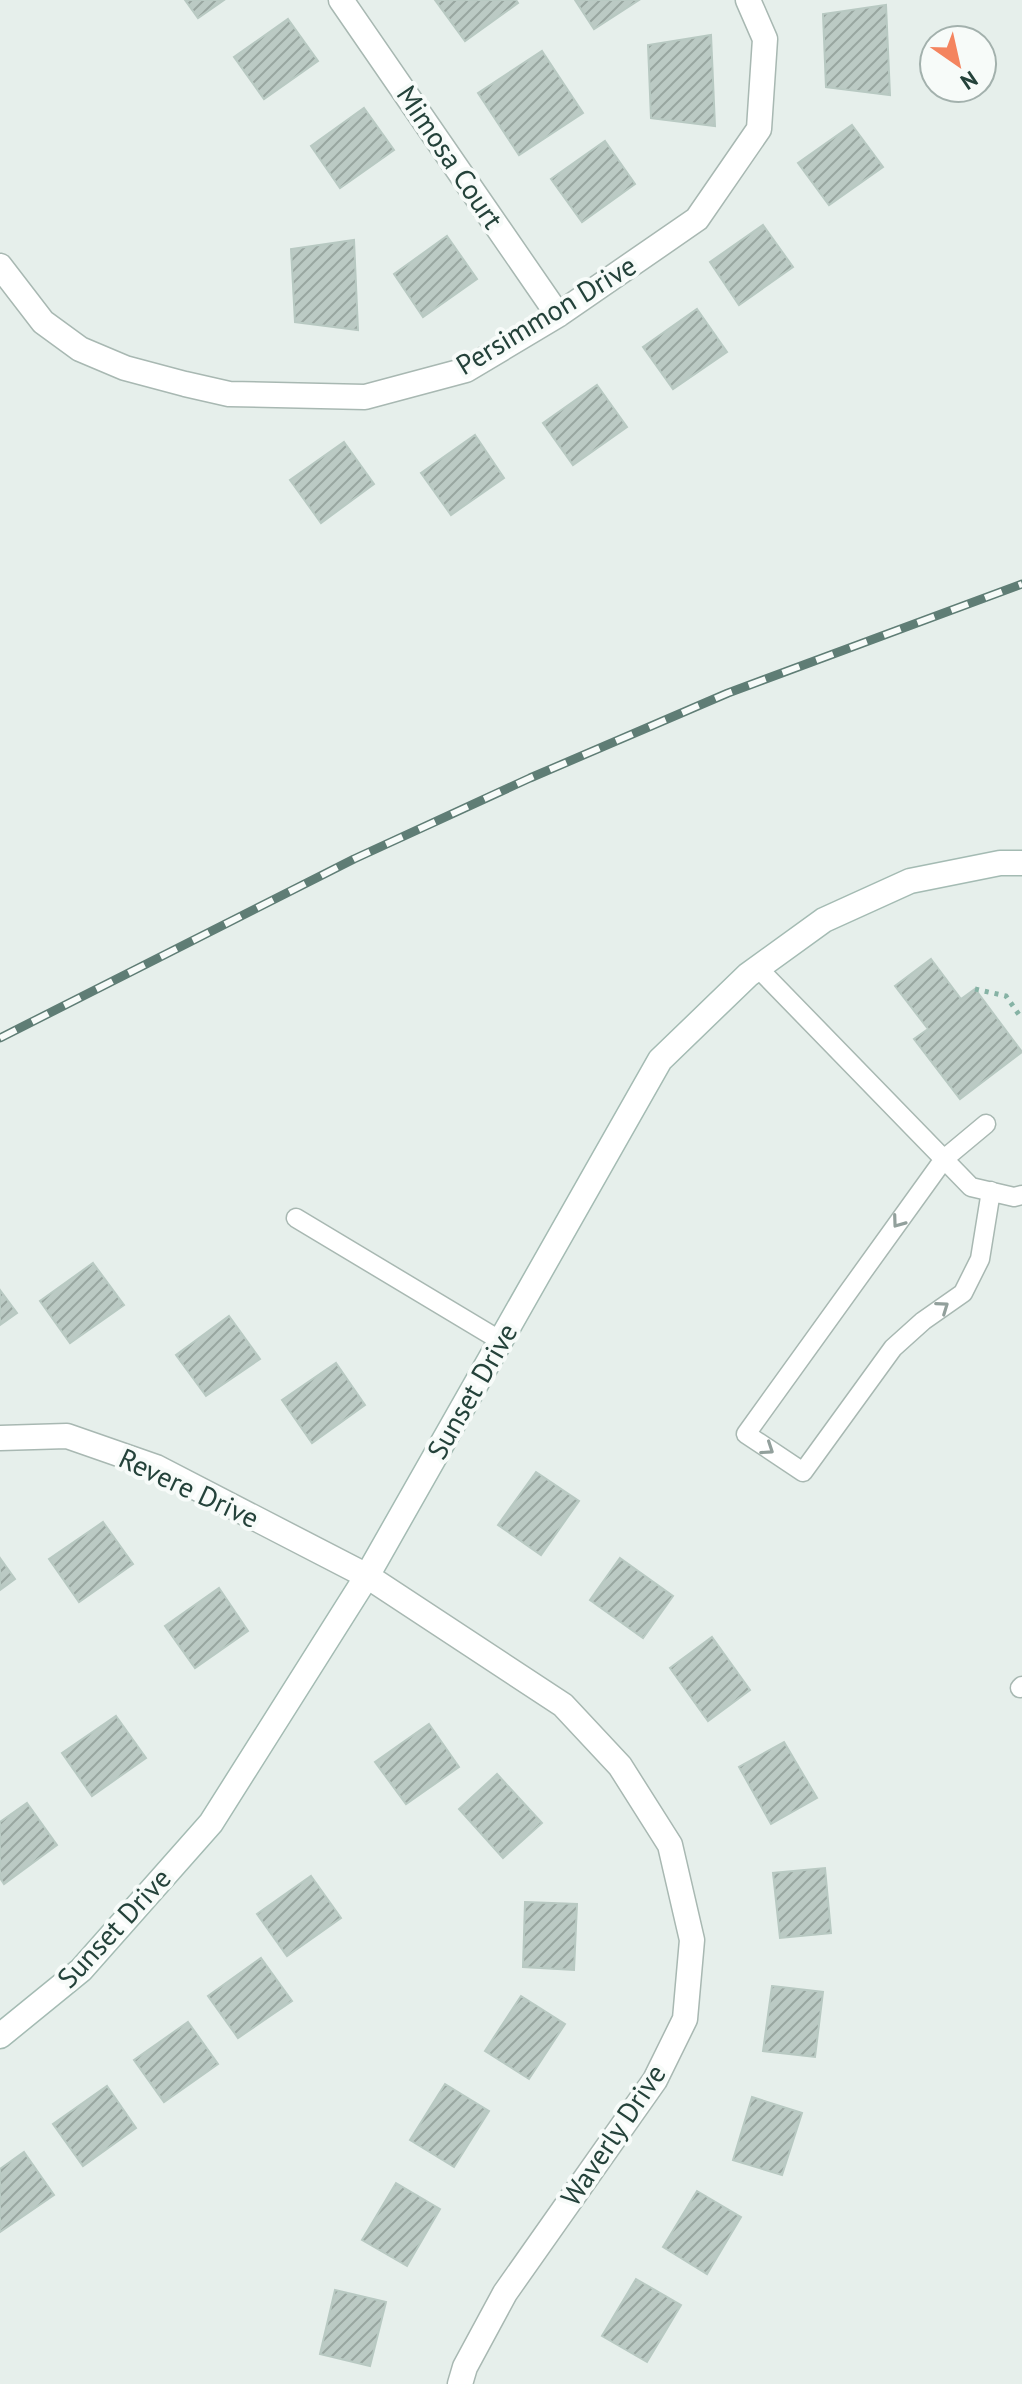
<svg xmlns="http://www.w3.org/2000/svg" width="1022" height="2384" font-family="'PT Sans',sans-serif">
<defs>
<pattern id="building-hatch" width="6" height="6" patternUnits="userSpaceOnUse" patternTransform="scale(2)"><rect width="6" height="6" fill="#bbcac4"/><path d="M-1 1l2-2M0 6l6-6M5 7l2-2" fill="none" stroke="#98a6a0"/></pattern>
</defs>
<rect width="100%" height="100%" fill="#e6efeb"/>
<path fill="url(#building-hatch)" stroke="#b8c9c2" stroke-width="2" d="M185 0H224L198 18Z
M435 0H516L518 3 465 41Z
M575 0H639L594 29Z
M886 5 890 95 826 87 823 14Z
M288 19 318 61 264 99 234 57Z
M711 35 715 126 651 118 648 45Z
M542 51 583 113 519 155 478 93Z
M364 108 394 150 340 188 311 146Z
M852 125 883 167 829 205 798 163Z
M605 141 635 184 582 222 551 179Z
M763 225 793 267 739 305 710 262Z
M447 236 477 279 423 317 394 274Z
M354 240 358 330 295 322 291 249Z
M697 309 727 352 673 389 643 347Z
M597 385 627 427 573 465 543 423Z
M475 435 504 478 451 515 421 473Z
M344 442 374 484 321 523 290 480Z
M931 959 961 999 975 989 1022 1052 960 1099 914 1039 928 1029 895 986Z
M93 1263 124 1305 70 1343 40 1301Z
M0 1290 17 1313 0 1325Z
M229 1316 260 1359 206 1396 176 1355Z
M336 1363 365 1405 312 1443 282 1400Z
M536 1472 579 1501 541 1555 498 1525Z
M103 1522 133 1564 79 1602 49 1559Z
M0 1558 15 1579 0 1590Z
M620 1558 673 1596 643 1638 590 1600Z
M219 1588 248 1631 195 1668 165 1626Z
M712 1637 750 1690 708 1721 670 1668Z
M116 1716 146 1758 92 1796 62 1753Z
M429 1724 459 1767 406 1804 375 1762Z
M784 1742 817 1798 771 1824 739 1767Z
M497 1774 542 1823 503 1858 459 1809Z
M27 1803 57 1845 4 1884 0 1878V1822Z
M825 1868 831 1933 780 1938 773 1873Z
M311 1876 341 1918 287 1956 257 1914Z
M525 1902 577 1904 574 1970 523 1967Z
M261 1958 292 2001 238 2038 208 1996Z
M772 1986 823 1992 815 2057 763 2051Z
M521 1996 565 2024 529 2079 485 2051Z
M188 2022 218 2064 164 2102 134 2060Z
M445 2084 489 2111 454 2167 410 2140Z
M107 2086 136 2128 83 2166 53 2124Z
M752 2097 802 2113 782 2175 733 2160Z
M24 2152 54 2195 0 2232V2169Z
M396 2183 440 2209 407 2266 362 2240Z
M697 2191 741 2217 707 2274 663 2247Z
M636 2279 681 2305 647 2362 602 2336Z
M335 2290 386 2302 370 2366 320 2354Z"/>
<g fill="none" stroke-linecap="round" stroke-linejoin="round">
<defs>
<path id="lane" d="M758 968 971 1187 1014 1197 1022 1195
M986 1124 944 1159 746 1434 803 1472 893 1348 923 1321 963 1293 980 1259 991 1191
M296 1218 501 1341
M1020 1688 1022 1686"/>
<path id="street" d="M341 0 558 315
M0 266 43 322 80 349 125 368 185 384 229 394 365 397 466 370 558 315 697 219 759 129 765 39 748 0
M0 1438 67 1436 156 1467 367 1576 563 1705 620 1766 670 1845 692 1940 685 2019 655 2080 505 2293 465 2367 460 2384"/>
<path id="secondary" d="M0 2036 81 1970 211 1823 367 1576 660 1060 748 975 824 920 910 881 1000 863H1022"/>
</defs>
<use href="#lane" stroke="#a8b8b2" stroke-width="21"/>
<use href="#street" stroke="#a8b8b2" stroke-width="27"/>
<use href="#secondary" stroke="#a4bbb3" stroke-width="27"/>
<path stroke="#86b3a5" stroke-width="5" stroke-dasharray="4 6" stroke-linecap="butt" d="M975 989 1006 996 1022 1019"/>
<use href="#lane" stroke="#fff" stroke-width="18"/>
<use href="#street" stroke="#fff" stroke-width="24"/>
<use href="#secondary" stroke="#fff" stroke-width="24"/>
<defs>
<path id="rail" d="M0 1038 354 859 530 778 728 693 1022 584"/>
</defs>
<use href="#rail" stroke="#5f7d75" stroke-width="9"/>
<use href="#rail" stroke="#f7fbf9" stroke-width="6" stroke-dasharray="18" stroke-linecap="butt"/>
</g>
<defs><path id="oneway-chevron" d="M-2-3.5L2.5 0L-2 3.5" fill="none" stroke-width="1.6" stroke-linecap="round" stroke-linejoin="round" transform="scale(2)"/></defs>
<g stroke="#92a09c">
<use href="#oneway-chevron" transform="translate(898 1222) rotate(126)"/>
<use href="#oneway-chevron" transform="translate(943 1307) rotate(-35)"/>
<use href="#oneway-chevron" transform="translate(768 1449) rotate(34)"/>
</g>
<g text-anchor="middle" stroke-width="8" stroke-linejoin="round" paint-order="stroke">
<g font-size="28" fill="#24423a" stroke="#f7fbf9">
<text transform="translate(450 157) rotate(56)" y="10">Mimosa Court</text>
<text transform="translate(546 315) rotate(-31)" y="10">Persimmon Drive</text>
<text transform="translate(472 1391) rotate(-60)" y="10">Sunset Drive</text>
<text transform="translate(189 1488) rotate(25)" y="10">Revere Drive</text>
<text transform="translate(114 1928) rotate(-47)" y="10">Sunset Drive</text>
<text transform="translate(613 2135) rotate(-56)" y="10">Waverly Drive</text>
</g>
</g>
<g transform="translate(958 64) rotate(146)"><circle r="38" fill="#f7fbf9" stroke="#a3b1ad" stroke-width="2"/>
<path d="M0-6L14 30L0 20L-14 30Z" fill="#f4845f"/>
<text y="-12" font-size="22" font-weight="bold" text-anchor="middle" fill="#24423a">N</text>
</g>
</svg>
